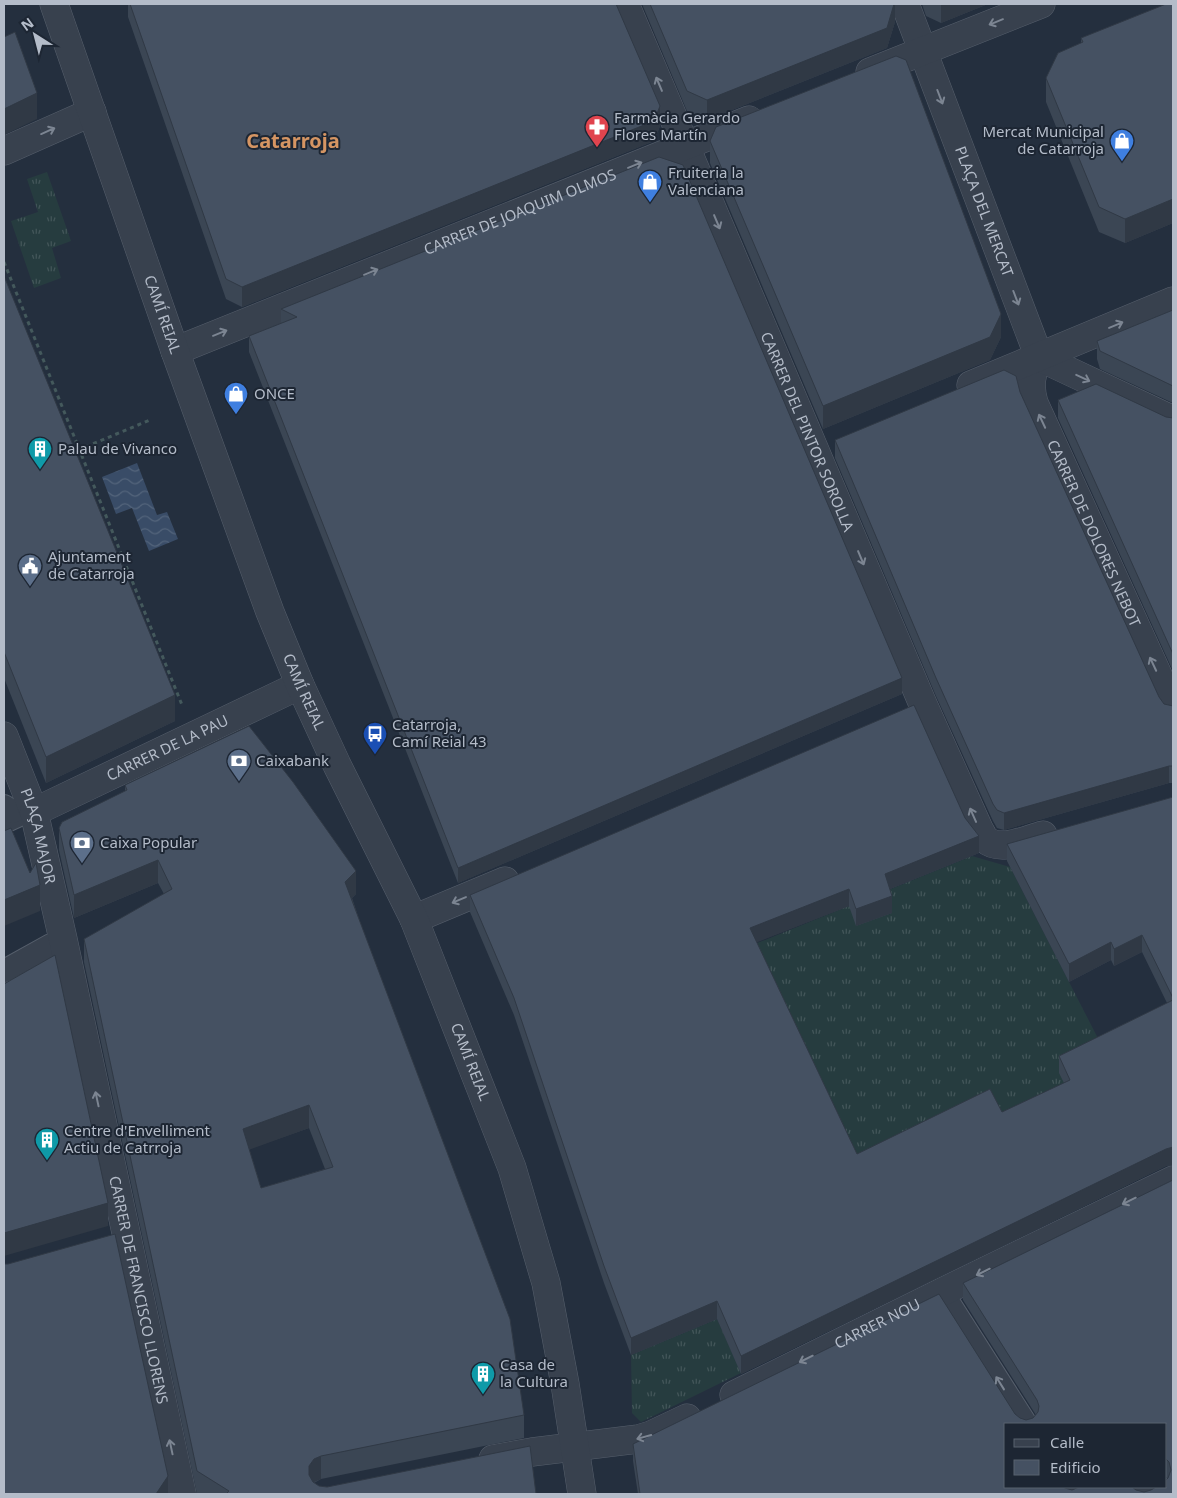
<svg xmlns="http://www.w3.org/2000/svg" width="1177" height="1498" font-family="'Noto Sans',sans-serif">
<defs>
<pattern id="grass-tufts" width="24" height="20" patternUnits="userSpaceOnUse" patternTransform="scale(1.25)"><rect width="24" height="20" fill="#263c3f"/><path d="M3 7l-1-3M5 7V3M7 7l1-3M15 17l-1-3M17 17v-4M19 17l1-3" fill="none" stroke="#435659"/></pattern>
<pattern id="water-waves" width="16" height="10" patternUnits="userSpaceOnUse" patternTransform="scale(1.25)"><rect width="16" height="10" fill="#394c67"/><path d="M0 5q4-4 8 0t8 0" fill="none" stroke="#53647b"/></pattern>
</defs>
<rect width="100%" height="100%" fill="#242f3e"/>
<path fill="url(#grass-tufts)" d="M47 172 71 241 52 248 61 278 34 288 11 221 38 212 27 179Z
M972 856 1010 867 1105 1052 1070 1096 857 1172 750 946Z
M717 1319 741 1373 641 1422 632 1413 631 1355Z"/>
<path fill="url(#water-waves)" d="M137 463 157 515 167 512 178 539 149 551 132 508 116 514 102 477Z"/>
<g fill="none" stroke-linecap="round" stroke-linejoin="round">
<defs>
<path id="service" d="M4 826 30 814"/>
<path id="pedestrian" d="M4 806 13 812
M4 971 51 945
M942 1292 1026 1424
M1066 1487 1071 1494"/>
<g id="minor">
<path id="s1" d="M625 4 922 702 979 829C981 832 983 837 985 839 1000 853 1027 839 1043 835"/>
<path id="s2" d="M905 4 1039 357"/>
<path d="M870 72 1041 4"/>
<path d="M4 151 92 112"/>
<path id="s3" d="M175 351 749 120"/>
<path id="s4" d="M1039 357C1031 373 1029 386 1034 403L1173 708"/>
<path d="M1039 357 1173 420"/>
<path d="M971 385 1173 301"/>
<path id="s5" d="M4 736 34 812 63 939 182 1494"/>
<path id="s6" d="M34 812 300 685"/>
<path d="M414 919 505 881"/>
<path id="s7" d="M734 1395 942 1292 1173 1180"/>
<path d="M493 1459 532 1452 638 1439 651 1435 687 1418"/>
<path d="M1143 1494 1155 1487"/>
</g>
<g id="tertiary">
<path id="s8" d="M54 4 175 351 270 612 300 685 337 765 414 919 512 1168 546 1283 565 1384 582 1494"/>
</g>
</defs>
<use href="#service" stroke="#565f6c" stroke-width="17"/>
<use href="#pedestrian" stroke="#565f6c" stroke-width="24"/>
<use href="#minor" stroke="#565f6c" stroke-width="29"/>
<use href="#tertiary" stroke="#565f6c" stroke-width="29"/>
<path stroke="#44595c" stroke-width="3" stroke-dasharray="4 4" stroke-linecap="butt" d="M4 262 182 705
M71 453 150 420"/>
<use href="#service" stroke="#38414e" stroke-width="15"/>
<use href="#pedestrian" stroke="#38414e" stroke-width="22"/>
<use href="#minor" stroke="#38414e" stroke-width="28"/>
<use href="#tertiary" stroke="#38414e" stroke-width="28"/>
</g>
<path fill="#3b4654" fill-rule="evenodd" d="M128 4H616L660 126 654 141 242 307 226 299 128 17Z
M642 4H895V22L887 48 707 120 687 111Z
M922 4H988L941 23 926 16Z
M1173 4V223L1125 243 1099 232 1046 102V78L1081 43V38Z
M710 141 1001 337 990 360 823 429 710 163Z
M683 165 902 694 458 883 249 352V336L281 323V309Z
M4 276 175 721 46 783 4 678Z
M1173 310V403L1100 369 1097 359V341Z
M1020 392 1159 697 1164 704 1173 706V783H1169L1004 830 997 828 993 821 936 696 835 458V440Z
M1058 400 1173 418V671L1058 418Z
M125 785 356 894 352 898 524 1415V1438L321 1479 314 1483 319 1486 327 1487 536 1494H197L84 962V939L164 894 158 883 74 918 59 850V828L125 791ZM309 1128 325 1169 261 1188 249 1149Z
M1173 797V1165L1166 1166 741 1374 717 1319 631 1355 604 1283 514 1015 470 912V895L979 853 890 889 892 913 856 926 849 906 756 942 857 1154 1002 1112 1064 1083 1059 1073V1056L1167 1003 1142 952 1114 966 1111 960 1069 982 1007 861V844Z
M1173 1180V1494H638L633 1461V1444L1015 1414 1020 1418 1026 1420 1033 1418 1036 1415 963 1300V1283ZM1006 1424H1166V1477L1167 1478 1151 1490 1144 1492 1136 1490 1078 1488 1072 1490 1065 1488 1006 1487Z"/>
<path fill="#303945" d="M895 4V22L887 48 707 120V100Z
M941 4H988L941 23Z
M37 93V119L4 135V109Z
M660 106V126L654 141 242 307V287Z
M1173 199V223L1125 243V219Z
M1001 314V337L990 360 823 429V406Z
M902 678V694L458 883V868Z
M175 695V721L46 783V757Z
M1169 766V783L1004 830V813Z
M979 836V853L885 891V874Z
M158 860V883L74 918V895Z
M356 871V894L345 904V882Z
M40 885V911L4 926V900Z
M849 889V906L750 945V928Z
M892 896V913L856 926V909Z
M1142 935V952L1114 966V949Z
M1111 942V960L1069 982V964Z
M309 1105V1128L243 1152V1129Z
M1173 1147V1165L1166 1166 741 1374V1356L1166 1149Z
M108 1203V1226L4 1256V1233Z
M717 1301V1319L631 1355V1338Z
M321 1456V1479L314 1482 309 1489V1466L314 1459Z
M168 1476V1494H156Z"/>
<path fill="#455162" stroke="#303945" fill-rule="evenodd" d="M130 4H616L660 106 654 121 242 287 226 279Z
M650 4H894L887 28 707 100 687 91Z
M1166 4H1173V199L1125 219 1099 207 1046 78 1058 53 1083 42 1081 38Z
M15 32 37 93 4 109V37Z
M896 56 906 60 1001 314 990 337 823 406 710 141 716 127Z
M659 157 683 165 902 678 458 868 249 336 297 317 281 309Z
M4 276 175 695 46 757 4 652Z
M1173 310V386L1100 351 1097 341Z
M1004 370 1016 376 1020 392 1159 697 1164 704 1173 706V766H1169L1004 813 997 810 993 804 936 678 835 440Z
M1096 384 1166 417 1173 418V654L1058 400Z
M914 705 965 818 979 836 885 874 892 896 856 909 849 889 750 928 857 1154 990 1089 1002 1112 1070 1080 1059 1056 1173 1000V1147L1166 1149 741 1356 717 1301 631 1338 604 1266 514 998 470 895Z
M249 726 293 782 356 871 345 882 510 1319 524 1415 321 1456 314 1459 309 1466V1475L313 1482 319 1486 327 1487 530 1446 536 1494H226L229 1491 197 1471 84 939 172 889 158 860 74 895 59 828 62 822 127 790 125 785ZM309 1105 333 1167 261 1188 243 1129Z
M1173 797V998L1142 935 1114 949 1111 942 1069 964 1007 844Z
M11 828 30 873 36 863 40 885 4 900V831Z
M55 955 108 1203 4 1233V984Z
M1173 1180V1494H640L633 1444 939 1294 1015 1414 1020 1418 1026 1420 1033 1418 1038 1412 1039 1406 1037 1400 963 1283ZM1006 1424H1166V1459L1169 1462 1171 1470 1168 1478 1166 1480V1487H1156L1151 1490 1144 1492 1136 1490 1132 1487H1079L1072 1490 1065 1488 1063 1487H1006Z
M115 1234 168 1476 156 1494H4V1264H8Z"/>
<defs><path id="oneway-shaft" d="M-6 0H5M1.5-3L5.5 0L1.5 3" fill="none" stroke-width="1.6" stroke-linecap="round" stroke-linejoin="round" transform="scale(1.25)"/></defs>
<g stroke="#7c8592">
<use href="#oneway-shaft" transform="translate(996 22) rotate(158)"/>
<use href="#oneway-shaft" transform="translate(659 84) rotate(-113)"/>
<use href="#oneway-shaft" transform="translate(940 97) rotate(69)"/>
<use href="#oneway-shaft" transform="translate(48 131) rotate(-24)"/>
<use href="#oneway-shaft" transform="translate(635 165) rotate(-22)"/>
<use href="#oneway-shaft" transform="translate(717 222) rotate(67)"/>
<use href="#oneway-shaft" transform="translate(371 272) rotate(-22)"/>
<use href="#oneway-shaft" transform="translate(1016 298) rotate(69)"/>
<use href="#oneway-shaft" transform="translate(1116 325) rotate(-23)"/>
<use href="#oneway-shaft" transform="translate(220 333) rotate(-22)"/>
<use href="#oneway-shaft" transform="translate(1083 378) rotate(25)"/>
<use href="#oneway-shaft" transform="translate(1042 421) rotate(-115)"/>
<use href="#oneway-shaft" transform="translate(861 558) rotate(67)"/>
<use href="#oneway-shaft" transform="translate(1153 664) rotate(-115)"/>
<use href="#oneway-shaft" transform="translate(973 815) rotate(-114)"/>
<use href="#oneway-shaft" transform="translate(459 900) rotate(157)"/>
<use href="#oneway-shaft" transform="translate(97 1099) rotate(-102)"/>
<use href="#oneway-shaft" transform="translate(1129 1201) rotate(154)"/>
<use href="#oneway-shaft" transform="translate(983 1272) rotate(154)"/>
<use href="#oneway-shaft" transform="translate(806 1359) rotate(154)"/>
<use href="#oneway-shaft" transform="translate(1000 1383) rotate(-122)"/>
<use href="#oneway-shaft" transform="translate(644 1437) rotate(165)"/>
<use href="#oneway-shaft" transform="translate(171 1447) rotate(-102)"/>
</g>
<defs>
<symbol id="pharmacy-pin" viewBox="-11 -11 22 30"><path d="M0 17L-7.5 6A9.5 9.5 0 1 1 7.5 6Z" fill="#e0444e" stroke="#1d2633"/><path d="M-2-6h4v4h4v4h-4v4h-4v-4h-4v-4h4Z" fill="#fff"/></symbol>
<symbol id="shop-pin" viewBox="-11 -11 22 30"><path d="M0 17L-7.5 6A9.5 9.5 0 1 1 7.5 6Z" fill="#3f7fe0" stroke="#1d2633"/><path d="M-5-2.5h2.3a2.7 3.5 0 0 1 5.4 0H5L5.5 6h-11ZM-1.5-2.5h3a1.5 2.3 0 0 0-3 0Z" fill="#fff"/></symbol>
<symbol id="building-pin" viewBox="-11 -11 22 30"><path d="M0 17L-7.5 6A9.5 9.5 0 1 1 7.5 6Z" fill="#0f9aa8" stroke="#1d2633"/><path d="M-4-6H4V6H1V3H-1V6H-4ZM-2.5-4.3h1.7v1.8h-1.7ZM.8-4.3h1.7v1.8H.8ZM-2.5-1h1.7V.8h-1.7ZM.8-1h1.7V.8H.8Z" fill="#fff"/></symbol>
<symbol id="civic-pin" viewBox="-11 -11 22 30"><path d="M0 17L-7.5 6A9.5 9.5 0 1 1 7.5 6Z" fill="#5c6f8a" stroke="#1d2633"/><path d="M-.6-6.5H3V-4.5H.6V-3L4-1V1h2V6H-6V1h2V-1L-.6-3ZM-1.2 2.5V6h2.4V2.5Z" fill="#fff"/></symbol>
<symbol id="bus-pin" viewBox="-11 -11 22 30"><path d="M0 17L-7.5 6A9.5 9.5 0 1 1 7.5 6Z" fill="#1a4fb4" stroke="#1d2633"/><path d="M-5-6H5V4H4V6H2V4H-2V6H-4V4H-5ZM-3.5-4V0h7V-4ZM-3.5 1.2v1.5H-2V1.2ZM2 1.2v1.5H3.5V1.2Z" fill="#fff"/></symbol>
<symbol id="bank-pin" viewBox="-11 -11 22 30"><path d="M0 17L-7.5 6A9.5 9.5 0 1 1 7.5 6Z" fill="#5c6f8a" stroke="#1d2633"/><path d="M-6-4H6V4H-6ZM0-2.3a2.3 2.3 0 1 0 0 4.6a2.3 2.3 0 1 0 0-4.6Z" fill="#fff"/></symbol>
</defs>
<g fill-rule="evenodd">
<use href="#pharmacy-pin" x="583" y="113" width="28" height="38"/>
<use href="#shop-pin" x="1108" y="127" width="28" height="38"/>
<use href="#shop-pin" x="636" y="168" width="28" height="38"/>
<use href="#shop-pin" x="222" y="380" width="28" height="38"/>
<use href="#building-pin" x="26" y="435" width="28" height="38"/>
<use href="#civic-pin" x="16" y="552" width="28" height="38"/>
<use href="#bus-pin" x="361" y="720" width="28" height="38"/>
<use href="#bank-pin" x="225" y="747" width="28" height="38"/>
<use href="#bank-pin" x="68" y="829" width="28" height="38"/>
<use href="#building-pin" x="33" y="1126" width="28" height="38"/>
<use href="#building-pin" x="469" y="1360" width="28" height="38"/>
</g>
<g text-anchor="middle" stroke-width="4" stroke-linejoin="round" paint-order="stroke">
<g font-size="15" fill="#b4bcc9" stroke="#1d2633" text-anchor="start">
<text x="614" y="123">Farmàcia Gerardo<tspan x="614" dy="17">Flores Martín</tspan></text>
<text x="1104" y="137" text-anchor="end">Mercat Municipal<tspan x="1104" dy="17">de Catarroja</tspan></text>
<text x="668" y="178">Fruiteria la<tspan x="668" dy="17">Valenciana</tspan></text>
<text x="254" y="399">ONCE</text>
<text x="58" y="454">Palau de Vivanco</text>
<text x="48" y="562">Ajuntament<tspan x="48" dy="17">de Catarroja</tspan></text>
<text x="392" y="730">Catarroja,<tspan x="392" dy="17">Camí Reial 43</tspan></text>
<text x="256" y="766">Caixabank</text>
<text x="100" y="848">Caixa Popular</text>
<text x="64" y="1136">Centre d'Envelliment<tspan x="64" dy="17">Actiu de Catrroja</tspan></text>
<text x="500" y="1370">Casa de<tspan x="500" dy="17">la Cultura</tspan></text>
</g>
<g font-size="15" fill="#b4bcc9" stroke="#1d2633">
<text dy="5" stroke="none"><textPath href="#s3" startOffset="372">CARRER DE JOAQUIM OLMOS</textPath></text>
<text dy="5" stroke="none"><textPath href="#s2" startOffset="222">PLAÇA DEL MERCAT</textPath></text>
<text dy="5" stroke="none"><textPath href="#s8" startOffset="329">CAMÍ REIAL</textPath></text>
<text dy="5" stroke="none"><textPath href="#s1" startOffset="465">CARRER DEL PINTOR SOROLLA</textPath></text>
<text dy="5" stroke="none"><textPath href="#s4" startOffset="191">CARRER DE DOLORES NEBOT</textPath></text>
<text dy="5" stroke="none"><textPath href="#s8" startOffset="732">CAMÍ REIAL</textPath></text>
<text dy="5" stroke="none"><textPath href="#s6" startOffset="148">CARRER DE LA PAU</textPath></text>
<text dy="5" stroke="none"><textPath href="#s5" startOffset="106">PLAÇA MAJOR</textPath></text>
<text dy="5" stroke="none"><textPath href="#s8" startOffset="1138">CAMÍ REIAL</textPath></text>
<text dy="5" stroke="none"><textPath href="#s5" startOffset="571">CARRER DE FRANCISCO LLORENS</textPath></text>
<text dy="5" stroke="none"><textPath href="#s7" startOffset="160">CARRER NOU</textPath></text>
</g>
<g font-size="20" font-weight="bold" fill="#d59563" stroke="#1d2633">
<text x="293" y="148">Catarroja</text>
</g>
</g>
<rect width="1177" height="1498" fill="none" stroke="#b4bcc9" stroke-width="10"/>
<rect x="1004" y="1423" width="162" height="65" fill="#1d2633" stroke="#59626f"/>
<rect x="1014" y="1439" width="25" height="8" fill="#38414e" stroke="#59626f"/>
<text x="1050" y="1448" font-size="15" fill="#b4bcc9">Calle</text>
<rect x="1014" y="1460" width="25" height="15" fill="#455162" stroke="#59626f"/>
<text x="1050" y="1473" font-size="15" fill="#b4bcc9">Edificio</text>
<g transform="translate(35 35) rotate(324)" stroke="#1d2633" stroke-width="4" paint-order="stroke">
<path d="M0-4L9 19L0 12L-9 19Z" fill="#b4bcc9"/>
<text y="-8" font-size="14" font-weight="bold" text-anchor="middle" fill="#b4bcc9">N</text>
</g>
</svg>
